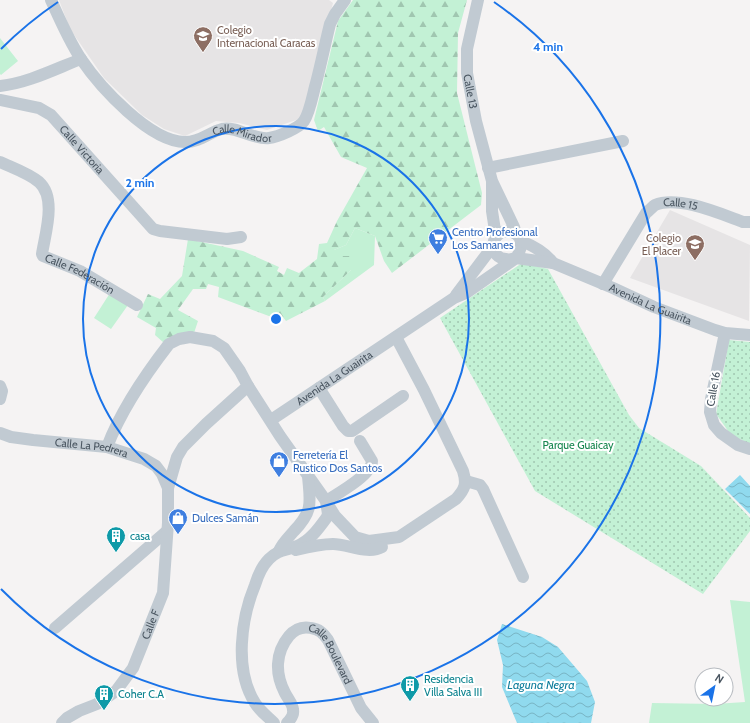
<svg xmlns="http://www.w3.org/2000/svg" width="750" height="723" font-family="Cabin,sans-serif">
<defs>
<pattern id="forest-firs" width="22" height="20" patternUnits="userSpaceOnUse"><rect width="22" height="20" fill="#c3f1d5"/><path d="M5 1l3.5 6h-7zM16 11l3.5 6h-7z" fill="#a0c6b0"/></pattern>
<pattern id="park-dots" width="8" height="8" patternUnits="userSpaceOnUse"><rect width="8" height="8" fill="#c3f1d5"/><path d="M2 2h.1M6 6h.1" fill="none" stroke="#a0c6b0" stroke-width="1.8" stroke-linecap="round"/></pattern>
<pattern id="water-waves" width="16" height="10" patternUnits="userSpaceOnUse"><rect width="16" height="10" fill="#90daee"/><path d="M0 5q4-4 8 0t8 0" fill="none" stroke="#78b4c4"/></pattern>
</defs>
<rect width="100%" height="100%" fill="#f5f3f3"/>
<path fill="#e6e4e5" d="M59 0H329L333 3 302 118 267 130 239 123 216 121 185 136 164 129 142 115 104 78 70 29Z
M670 210 750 245 749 321 630 278Z"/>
<path fill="#c3f1d5" d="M0 38 18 61 1 75 0 74Z
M355 228 375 236 374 265 325 301 323 297 351 270 334 256V250L346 245Z
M110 293 128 305 111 329 94 318Z
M730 600 750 602V723H649L652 703 715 704 745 702Z"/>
<path fill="url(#forest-firs)" d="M353 0H467L458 33 457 93 482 193 481 205 392 273 384 261 375 236 355 228 346 245 334 250V256H351V270L323 297 325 301 286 321 282 316 277 319 218 297 219 287 208 284 206 289H193L178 310 198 321 193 336 164 343 155 335 156 328 137 317 148 294 160 299 182 276 188 239 243 251 279 267 277 271 284 275 287 268 299 273 317 259 319 244 327 243 337 221 367 168 341 157 324 127 318 131 314 120 338 21Z"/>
<path fill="url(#park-dots)" d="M522 263 548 269 629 415 639 428 701 466 750 518V531L703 594 535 491 440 318Z
M729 340 750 342V444L731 435 716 414Z"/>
<path fill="url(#water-waves)" d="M740 475 750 486V514L725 489Z
M502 624 542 637 558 647 587 681 595 702 591 723H517L502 687 503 665 497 640Z"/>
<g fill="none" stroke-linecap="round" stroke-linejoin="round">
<g stroke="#c1cad2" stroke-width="12">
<path id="s1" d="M51 0C60 20 69 41 81 59 100 87 150 142 185 142 201 142 209 132 222 129 237 126 253 140 269 138 278 137 299 128 304 121 310 112 313 93 316 83 321 64 325 44 330 24L335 14 345 0"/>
<path id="s2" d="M478 0 467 49V73L476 121 492 181 514 227 516 234"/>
<path d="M0 86C28 83 55 69 81 59"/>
<path id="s3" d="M0 100 39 108 51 115 153 229 160 231 227 239 241 237"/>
<path id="s4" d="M0 162C13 168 28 173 39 182 57 198 45 234 42 254L43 256 80 271 137 305"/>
<path d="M488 168 623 141"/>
<path d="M492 182V211L496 237"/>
<path d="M506 231C525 233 523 247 516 258 513 259 509 260 506 259 489 258 489 234 506 231Z"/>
<path d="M521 241C534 246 545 252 553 263"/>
<path id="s5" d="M603 284 646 213C649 211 652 207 655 205 678 195 721 214 743 222H750"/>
<path d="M456 295 493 246"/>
<path d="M725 333 711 399 710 412 714 425 721 433 738 445 750 449"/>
<path d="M0 386 2 391 0 399"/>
<path d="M319 388 343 426 348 431H352L403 396"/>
<path id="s6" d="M271 420 454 298 466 293 516 258 553 263 613 288 654 307 715 330 725 333 750 335"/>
<path id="s7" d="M0 433 11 437 33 440 107 447 144 459 156 466 162 474 168 488"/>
<path d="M107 447C121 410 145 375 169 344L179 339 190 337 213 341 224 348 240 371 248 386 280 436 326 501 328 514 327 517C319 528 310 541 297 546 286 551 279 549 269 559 262 566 258 575 255 585 241 619 234 670 255 703 260 711 268 717 274 723"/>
<path d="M466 481 480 485 483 489 523 577"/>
<path d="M326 501C337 494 372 475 372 461L360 441"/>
<path d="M327 503 335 516 355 537 369 541 399 537 456 499C465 489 467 484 463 471L424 390 396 337"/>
<path d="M296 550C308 547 321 544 333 544 348 544 368 555 382 547"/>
<path d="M279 551C283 542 289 537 294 531 314 510 310 502 308 476"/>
<path d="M55 628 167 531"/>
<path id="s8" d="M62 723 67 718 79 711 97 704 116 691 133 668 163 593 168 523V488L177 457 183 447 206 424 248 386"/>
<path id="s9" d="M287 723C291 719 294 715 293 710 293 704 288 699 285 693 275 674 275 653 289 636 295 629 302 626 311 628 319 629 323 633 328 640L361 708 373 723"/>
</g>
</g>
<g fill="none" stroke="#1a73e8" stroke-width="2">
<circle cx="276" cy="319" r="193"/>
<path d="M1 49A385 385 0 0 1 58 2M494 2A385 385 0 1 1 1 589"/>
</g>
<defs>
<symbol id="school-pin" viewBox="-11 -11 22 30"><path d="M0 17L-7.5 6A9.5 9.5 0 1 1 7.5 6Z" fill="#8d6e63" stroke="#fff"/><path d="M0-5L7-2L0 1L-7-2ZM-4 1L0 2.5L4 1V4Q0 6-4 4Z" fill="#fff"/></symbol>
<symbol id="supermarket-pin" viewBox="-11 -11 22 30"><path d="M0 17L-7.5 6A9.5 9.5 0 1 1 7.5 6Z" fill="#3f7fe0" stroke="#fff"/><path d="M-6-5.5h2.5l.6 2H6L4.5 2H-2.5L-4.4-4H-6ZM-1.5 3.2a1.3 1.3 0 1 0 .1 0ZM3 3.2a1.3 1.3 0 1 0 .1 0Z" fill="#fff"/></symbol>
<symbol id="shop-pin" viewBox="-11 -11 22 30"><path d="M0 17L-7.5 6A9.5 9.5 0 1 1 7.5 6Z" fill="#3f7fe0" stroke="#fff"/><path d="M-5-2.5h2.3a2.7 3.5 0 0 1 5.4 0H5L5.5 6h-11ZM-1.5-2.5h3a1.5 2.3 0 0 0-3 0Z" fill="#fff"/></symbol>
<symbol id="building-pin" viewBox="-11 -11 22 30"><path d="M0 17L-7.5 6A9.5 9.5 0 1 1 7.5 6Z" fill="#0f9aa8" stroke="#fff"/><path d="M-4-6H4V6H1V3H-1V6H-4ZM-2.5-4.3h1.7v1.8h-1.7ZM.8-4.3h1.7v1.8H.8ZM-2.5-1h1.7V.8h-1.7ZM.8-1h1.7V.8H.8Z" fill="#fff"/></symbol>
</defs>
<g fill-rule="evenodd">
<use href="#school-pin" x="192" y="25" width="22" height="30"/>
<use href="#supermarket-pin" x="427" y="227" width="22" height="30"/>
<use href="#school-pin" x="684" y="233" width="22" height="30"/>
<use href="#shop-pin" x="268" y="450" width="22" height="30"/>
<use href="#shop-pin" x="167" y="507" width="22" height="30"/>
<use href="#building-pin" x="105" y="525" width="22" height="30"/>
<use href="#building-pin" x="399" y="674" width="22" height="30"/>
<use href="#building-pin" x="93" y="683" width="22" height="30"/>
</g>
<g text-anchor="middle" stroke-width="4" stroke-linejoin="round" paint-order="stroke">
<g font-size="11" fill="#785e54" stroke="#fff" text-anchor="start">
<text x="217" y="34">Colegio<tspan x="217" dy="13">Internacional Caracas</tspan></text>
<text x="681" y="242" text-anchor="end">Colegio<tspan x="681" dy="13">El Placer</tspan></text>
</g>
<g font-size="11" fill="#4a5661" stroke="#fff">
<text dy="4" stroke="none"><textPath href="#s2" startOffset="93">Calle 13</textPath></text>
<text dy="4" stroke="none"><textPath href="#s1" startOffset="263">Calle Mirador</textPath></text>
<text dy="4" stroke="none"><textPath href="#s3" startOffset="100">Calle Victoria</textPath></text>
<text dy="4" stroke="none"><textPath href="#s5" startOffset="121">Calle 15</textPath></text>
<text dy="4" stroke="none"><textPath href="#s4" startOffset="162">Calle Federación</textPath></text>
<text dy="4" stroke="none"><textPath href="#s6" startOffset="437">Avenida La Guairita</textPath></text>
<text dy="4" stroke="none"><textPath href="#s6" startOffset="76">Avenida La Guairita</textPath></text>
<text transform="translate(713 389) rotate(-80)" y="4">Calle 16</text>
<text dy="4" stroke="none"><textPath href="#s7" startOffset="93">Calle La Pedrera</textPath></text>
<text dy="4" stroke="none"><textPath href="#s8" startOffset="139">Calle F</textPath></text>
<text dy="4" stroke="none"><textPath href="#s9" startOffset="153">Calle Boulevard</textPath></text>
</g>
<g font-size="11" fill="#366cbe" stroke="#fff" text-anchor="start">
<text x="452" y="236">Centro Profesional<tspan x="452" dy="13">Los Samanes</tspan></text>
<text x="293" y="459">Ferretería El<tspan x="293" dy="13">Rustico Dos Santos</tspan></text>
<text x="192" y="522">Dulces Samán</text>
</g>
<g font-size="11" fill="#17864f" stroke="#fff">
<text x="578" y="449">Parque Guaicay</text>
</g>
<g font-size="11" fill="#0d838f" stroke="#fff" text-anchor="start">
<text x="130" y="540">casa</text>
<text x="424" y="683">Residencia<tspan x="424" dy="13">Villa Salva III</tspan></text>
<text x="118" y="698">Coher C.A</text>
</g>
<g font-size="12" font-style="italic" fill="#0c7c9b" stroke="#fff">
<text x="541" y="689">Laguna Negra</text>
</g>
</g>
<circle cx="276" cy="319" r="6" fill="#1a73e8" stroke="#fff" stroke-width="2"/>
<g font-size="12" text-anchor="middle" font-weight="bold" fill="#1a73e8" stroke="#fff" stroke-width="4" stroke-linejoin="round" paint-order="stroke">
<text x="548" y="51">4 min</text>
<text x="140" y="187">2 min</text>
</g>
<g transform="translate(714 687) rotate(33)"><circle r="19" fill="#ffffff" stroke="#b7bbc0"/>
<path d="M0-3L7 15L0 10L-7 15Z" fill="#1a73e8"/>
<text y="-6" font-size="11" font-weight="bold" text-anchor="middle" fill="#4a5661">N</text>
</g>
</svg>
